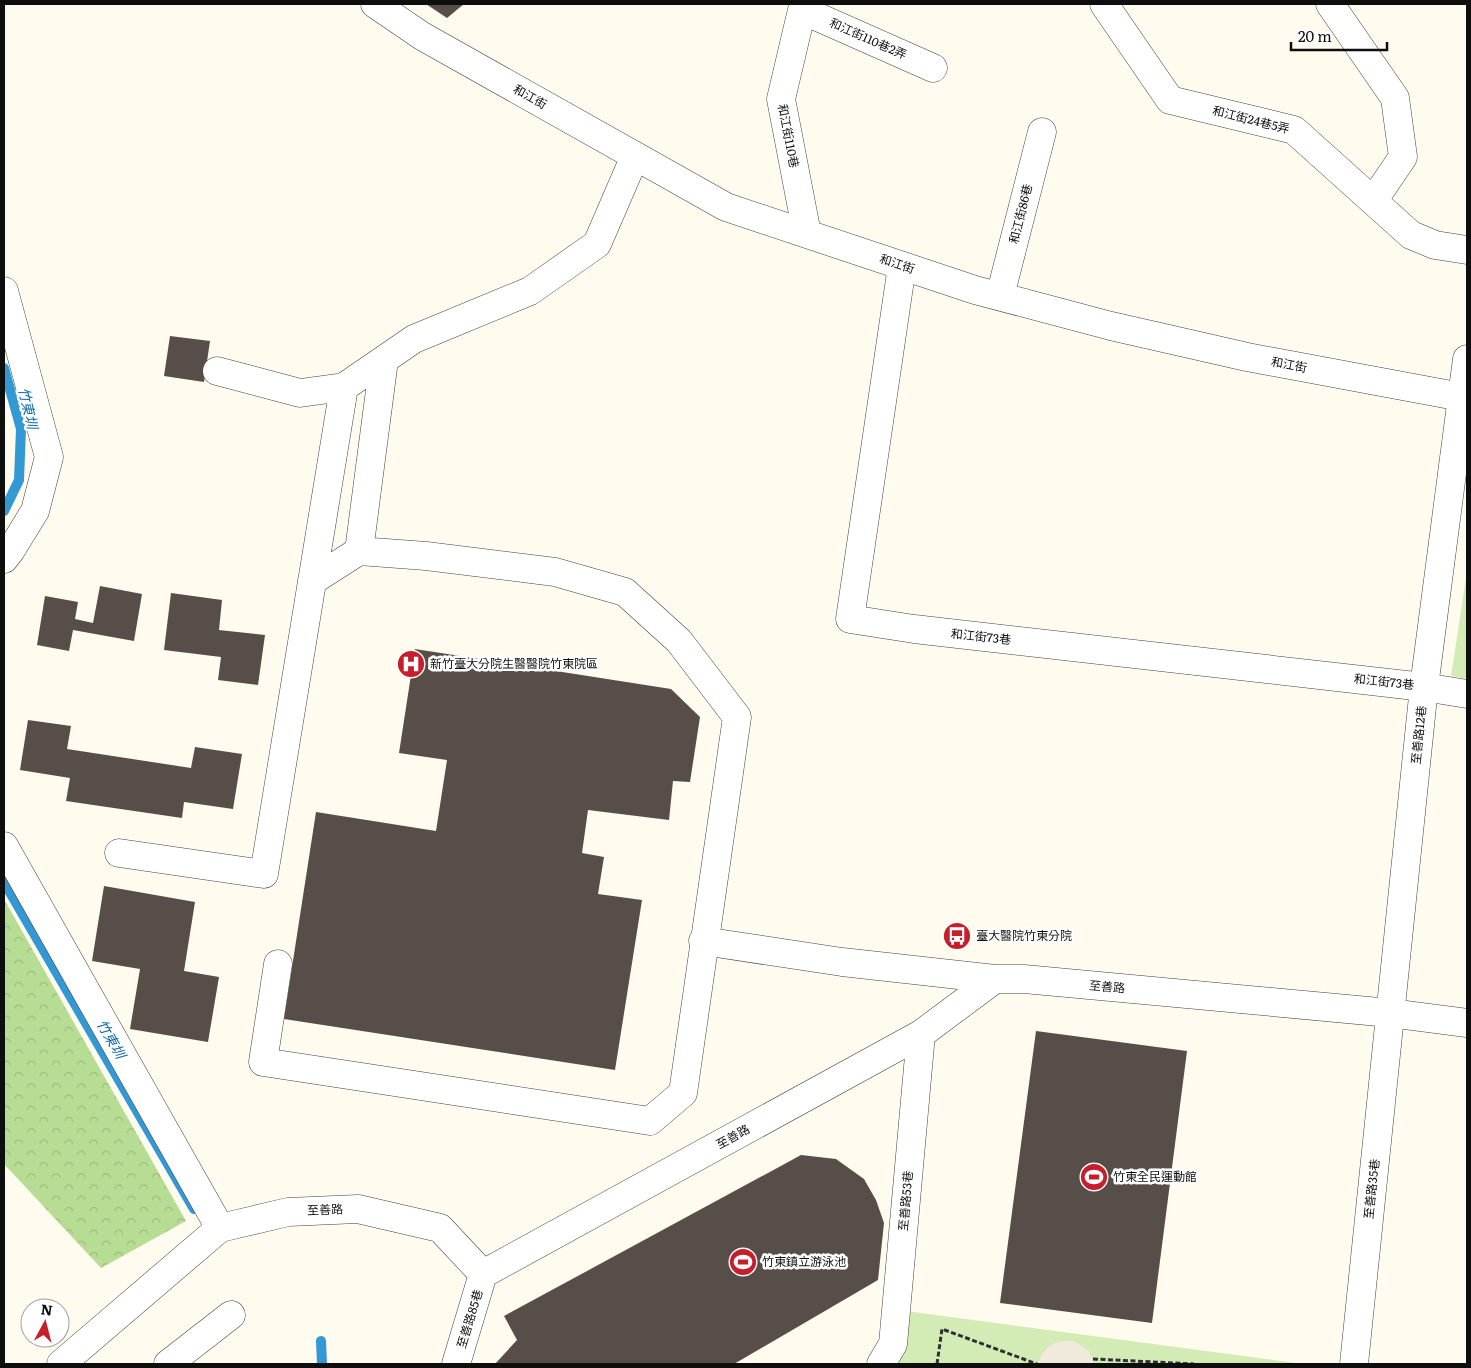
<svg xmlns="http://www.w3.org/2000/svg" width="1471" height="1368" font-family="Literata,'Noto Sans TC',serif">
<defs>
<pattern id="forest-crowns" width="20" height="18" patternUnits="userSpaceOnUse" patternTransform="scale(1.25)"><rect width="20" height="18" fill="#b7dd94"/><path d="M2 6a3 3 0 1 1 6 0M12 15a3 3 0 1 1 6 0" fill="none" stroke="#9cbc7e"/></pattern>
</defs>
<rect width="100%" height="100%" fill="#fffbee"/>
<path fill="url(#forest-crowns)" d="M4 899 186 1221 101 1268 4 1164Z"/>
<path fill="#d3ecb5" d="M1467 571V679L1451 676Z
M906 1311 1303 1364H898Z"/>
<path fill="#f0eadd" d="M1063 1341H1073L1081 1345 1089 1351 1094 1364H1038L1041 1356 1047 1348 1054 1343Z"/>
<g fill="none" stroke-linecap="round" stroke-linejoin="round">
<path stroke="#3399d5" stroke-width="10" d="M4 368 21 429 19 480 4 511
M4 882 194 1209
M321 1341 322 1364"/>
</g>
<path fill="#574e49" d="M426 4H464L447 18Z
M170 336 210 341 204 382 164 376Z
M100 586 142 594 134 641 73 630 69 651 37 645 45 596 78 602 75 619 93 623Z
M171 593 222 600 219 630 265 635 258 685 218 680 221 657 164 650Z
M415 649 671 689 700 717 690 782 673 781 669 820 588 810 582 853 604 857 598 894 642 900 615 1070 284 1019 316 812 436 831 447 760 399 753Z
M28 720 71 726 67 749 191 768 195 747 242 754 233 809 184 802 182 818 66 801 70 778 20 770Z
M104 886 195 902 184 971 219 977 208 1042 130 1029 140 969 92 961Z
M1036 1031 1187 1051 1152 1323 1000 1303Z
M801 1155 836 1159 864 1179 876 1200 884 1223 878 1280 734 1364H495L517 1340 504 1316Z"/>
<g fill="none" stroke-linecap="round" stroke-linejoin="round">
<defs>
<path id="minor" d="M375 4 422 36 726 207 975 290 1111 326 1247 357 1467 398
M1104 4 1170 100 1294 130 1411 235 1435 245 1467 250
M1330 4 1395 98 1403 157 1373 201
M807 234 781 99 802 10 933 68
M902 266 850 619 914 629 1424 687 1467 694
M4 291 49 457 35 511 11 550 4 559
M1000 296 1042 132
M217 371 300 393 344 387
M312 581 359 551
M4 846 220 1228
M119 853 264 874 344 387 414 339 530 291 597 244 635 156
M703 941 842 962 995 979H1024L1390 1013 1467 1023
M278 964 263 1062 650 1121 683 1093 737 717 679 641 625 592 555 572 426 556 359 551 384 360
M61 1364 220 1228 288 1212 358 1209 440 1228 483 1274 921 1034 995 979
M168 1364 231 1315
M456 1364 483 1274
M881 1364 893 1344 921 1034
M1354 1364 1424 687 1467 359"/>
</defs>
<use href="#minor" stroke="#414141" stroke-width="29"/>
<path stroke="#303030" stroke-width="3" stroke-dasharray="5 2.5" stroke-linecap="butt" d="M1093 1359 1194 1364
M937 1364 942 1329 1037 1364"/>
<use href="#minor" stroke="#fff" stroke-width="28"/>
</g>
<defs>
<symbol id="hospital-disc" viewBox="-11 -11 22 22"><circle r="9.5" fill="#c61e2b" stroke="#fff"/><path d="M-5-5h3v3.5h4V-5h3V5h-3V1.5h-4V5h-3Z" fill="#fff"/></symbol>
<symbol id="bus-disc" viewBox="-11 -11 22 22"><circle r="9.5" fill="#c61e2b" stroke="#fff"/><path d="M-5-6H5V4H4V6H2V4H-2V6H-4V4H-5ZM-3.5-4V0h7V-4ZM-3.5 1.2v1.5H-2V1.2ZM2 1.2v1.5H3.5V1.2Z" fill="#fff"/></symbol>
<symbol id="stadium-disc" viewBox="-11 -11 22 22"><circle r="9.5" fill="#c61e2b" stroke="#fff"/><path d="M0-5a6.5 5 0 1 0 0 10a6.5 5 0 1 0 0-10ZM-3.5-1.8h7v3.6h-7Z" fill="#fff"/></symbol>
</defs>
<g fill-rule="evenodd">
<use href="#hospital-disc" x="395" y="648" width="32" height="32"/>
<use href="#bus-disc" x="941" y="920" width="32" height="32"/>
<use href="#stadium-disc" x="1078" y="1161" width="32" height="32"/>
<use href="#stadium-disc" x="727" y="1246" width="32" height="32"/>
</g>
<g text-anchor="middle" stroke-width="5" stroke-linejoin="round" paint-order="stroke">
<g font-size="12" fill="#0e0e0e" stroke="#fff">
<text transform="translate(868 39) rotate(24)" y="4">和江街110巷2弄</text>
<text transform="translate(530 97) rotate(29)" y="4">和江街</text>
<text transform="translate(1251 120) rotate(14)" y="4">和江街24巷5弄</text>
<text transform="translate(788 136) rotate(79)" y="4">和江街110巷</text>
<text transform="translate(1021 214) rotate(-76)" y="4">和江街86巷</text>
<text transform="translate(897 264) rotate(18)" y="4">和江街</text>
<text transform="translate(1289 365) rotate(11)" y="4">和江街</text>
<text transform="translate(981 637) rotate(6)" y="4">和江街73巷</text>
<text transform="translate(1384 682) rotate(6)" y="4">和江街73巷</text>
<text transform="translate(1419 735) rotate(-84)" y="4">至善路12巷</text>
<text transform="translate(1107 987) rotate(5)" y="4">至善路</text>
<text transform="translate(733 1137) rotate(-29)" y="4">至善路</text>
<text transform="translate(1372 1189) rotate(-84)" y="4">至善路35巷</text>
<text transform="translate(906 1201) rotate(-85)" y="4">至善路53巷</text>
<text transform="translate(325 1210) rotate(-2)" y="4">至善路</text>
<text transform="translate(470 1319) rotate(-73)" y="4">至善路85巷</text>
</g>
<g font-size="12" fill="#0e0e0e" stroke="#fff" text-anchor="start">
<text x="430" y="668">新竹臺大分院生醫醫院竹東院區</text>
<text x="976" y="940">臺大醫院竹東分院</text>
<text x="1113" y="1181">竹東全民運動館</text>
<text x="762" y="1266">竹東鎮立游泳池</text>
</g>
<g font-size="14" font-style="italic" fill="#106aa7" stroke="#fff">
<text transform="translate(28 408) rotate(77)" y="5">竹東圳</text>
<text transform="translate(111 1039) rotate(60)" y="5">竹東圳</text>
</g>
</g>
<rect width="1471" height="1368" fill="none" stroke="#0e0e0e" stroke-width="10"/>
<g transform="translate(45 1323) rotate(7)"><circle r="24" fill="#ffffff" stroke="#9f9f9f"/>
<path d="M0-4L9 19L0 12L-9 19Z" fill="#c61e2b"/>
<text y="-8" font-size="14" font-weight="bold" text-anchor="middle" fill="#0e0e0e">N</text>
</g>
<path d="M1291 42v8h96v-8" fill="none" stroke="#0e0e0e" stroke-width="2.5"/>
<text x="1298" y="42" font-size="15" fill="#0e0e0e" stroke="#ffffff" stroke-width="4" paint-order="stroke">20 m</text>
</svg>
